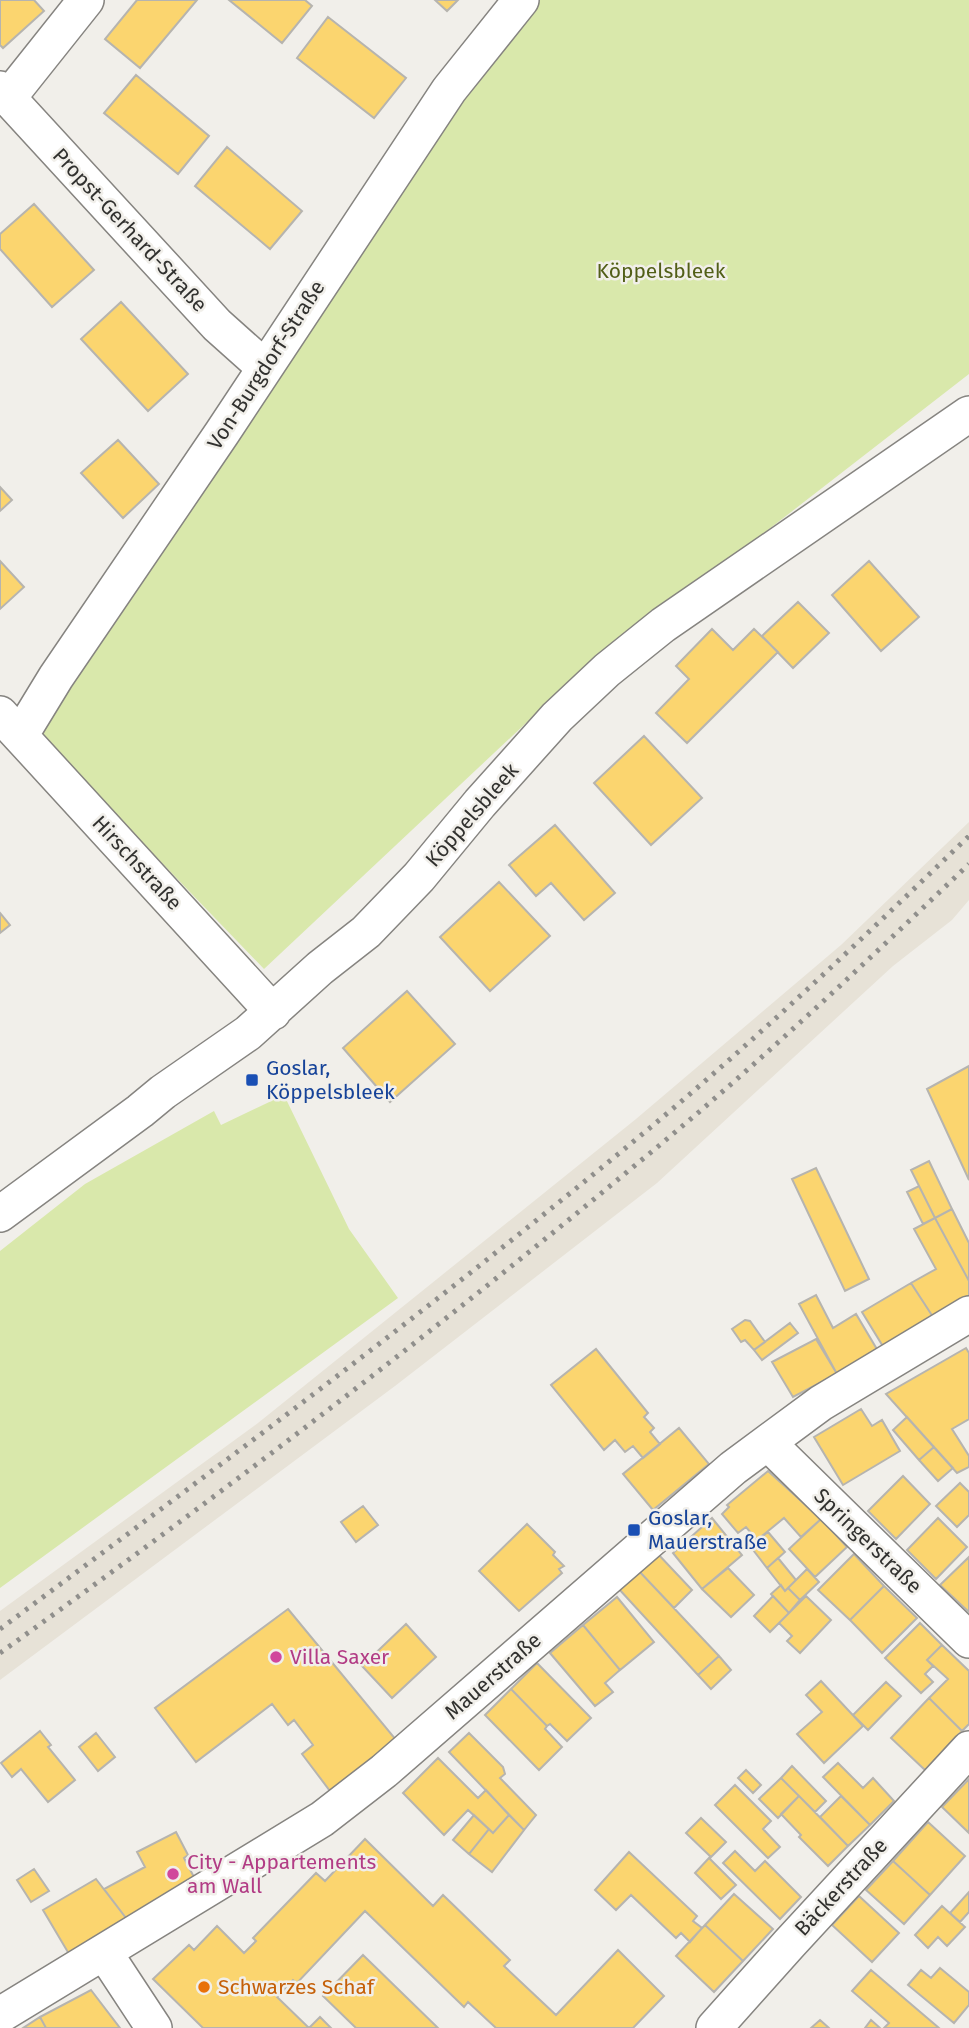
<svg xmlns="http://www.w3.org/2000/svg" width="969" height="2028" font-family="'Fira Sans',sans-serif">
<rect width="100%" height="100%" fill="#f1efea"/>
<path fill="#e7e2d7" d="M969 822V900L952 920 893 966 657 1183 395 1386 0 1680V1611L258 1423 636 1119 841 945Z"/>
<path fill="#d9e8ab" d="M540 0H969V374L559 692 264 969 39 735 453 94Z
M284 1095 349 1229 398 1298 0 1588V1251L85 1184 214 1111 221 1125Z"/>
<path fill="#fbd56f" stroke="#b6b4af" stroke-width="2" d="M0 0H34L44 11 3 48 0 45Z
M137 0H197L140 68 105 39Z
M229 0H305L312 6 282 43Z
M435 0H458L447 11Z
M328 17 406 78 374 118 297 58Z
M136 75 209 136 178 174 104 113Z
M227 147 302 211 270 249 195 186Z
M34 204 94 270 52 307 0 249V234Z
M121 302 188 374 148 411 81 339Z
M118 440 159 484 123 518 81 473Z
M0 487 12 500 0 511Z
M0 561 24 587 0 609Z
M869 561 919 617 881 651 832 595Z
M798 602 829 633 793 668 762 636Z
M712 629 733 650 754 629 778 652 687 743 656 713 689 679 676 666Z
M644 736 702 798 651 845 594 783Z
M555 825 615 893 584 920 551 883 536 896 509 865Z
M499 882 550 936 490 991 440 937Z
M0 913 10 925 0 933Z
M407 991 455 1044 390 1102 343 1048Z
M969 1066V1180L927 1089Z
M929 1161 952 1209 935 1218 911 1170Z
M816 1168 869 1279 845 1291 792 1179Z
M919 1186 935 1218 923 1224 907 1192Z
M952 1209 969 1243V1281L935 1218Z
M935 1218 969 1281V1295L933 1317 911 1283 936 1269 914 1229Z
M911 1283 933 1317 884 1348 862 1312Z
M816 1295 833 1328 856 1314 878 1351 837 1374 799 1304Z
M745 1320 750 1321 765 1342 754 1350 745 1340 741 1342 732 1329Z
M790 1323 798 1333 762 1360 754 1350Z
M816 1339 837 1374 793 1397 772 1362Z
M966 1348 969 1353V1419L952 1429 969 1456V1467L957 1473 886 1394Z
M596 1349 648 1413 644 1417 654 1428 650 1432 660 1444 643 1458 633 1446 625 1452 615 1440 604 1450 551 1385Z
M861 1409 872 1426 882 1420 900 1451 843 1485 814 1437Z
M907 1417 934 1447 919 1460 893 1430Z
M679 1428 709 1464 653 1510 623 1474Z
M934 1447 953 1468 938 1481 919 1460Z
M768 1471 821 1519 801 1537 784 1518 757 1540 746 1527 738 1533 722 1514 729 1507 727 1505Z
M903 1476 930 1504 896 1539 868 1511Z
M960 1483 969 1492V1515L957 1527 936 1506Z
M363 1506 378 1525 356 1542 341 1522Z
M712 1518 742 1555 702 1589 673 1553Z
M938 1518 967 1547 936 1579 907 1550Z
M821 1519 847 1547 815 1577 789 1549Z
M527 1524 555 1552 553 1555 564 1566 559 1569 562 1573 519 1611 479 1571Z
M768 1532 785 1552 767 1568 750 1546Z
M657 1553 692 1590 674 1608 638 1570Z
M854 1554 884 1586 850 1620 818 1590Z
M969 1557V1612L940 1585Z
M778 1558 796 1580 785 1591 767 1568Z
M728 1568 754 1595 731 1617 702 1589Z
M807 1569 819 1582 800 1600 788 1588Z
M638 1570 719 1656 698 1675 618 1588Z
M781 1585 785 1591 788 1588 800 1600 789 1613 771 1594Z
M884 1586 917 1618 882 1653 850 1620Z
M773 1596 789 1613 770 1632 754 1616Z
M806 1596 831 1620 800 1653 787 1641 792 1636 779 1623Z
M617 1597 654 1642 620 1670 583 1625Z
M288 1609 397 1741 330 1791 302 1754 313 1745 294 1720 288 1725 272 1704 196 1762 155 1708Z
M920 1623 942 1645 927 1660 933 1666 925 1674 933 1682 921 1693 885 1658Z
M406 1624 436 1657 392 1698 362 1666Z
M583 1625 620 1670 605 1683 613 1692 595 1706 550 1653Z
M942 1645 969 1671V1724L962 1731 929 1698 948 1679 927 1660Z
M719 1656 731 1670 711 1689 698 1675Z
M537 1663 591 1718 567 1741 550 1724 547 1726 511 1689Z
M821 1681 863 1726 824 1763 797 1734 822 1712 806 1695Z
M886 1682 901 1696 868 1730 853 1715Z
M511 1689 547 1726 545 1729 562 1747 539 1770 485 1715Z
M929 1698 962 1731 925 1770 891 1738Z
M40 1731 51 1745 48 1747 75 1780 48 1802 21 1769 12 1777 1 1763Z
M96 1733 115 1757 98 1771 79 1747Z
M469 1733 503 1767 505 1774 500 1778 536 1815 524 1830 449 1752Z
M438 1758 478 1798 486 1790 509 1815 493 1833 468 1810 444 1835 403 1793Z
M838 1763 863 1788 873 1778 894 1801 870 1825 823 1777Z
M792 1766 826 1801 815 1812 781 1778Z
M746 1770 761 1785 753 1793 738 1778Z
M781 1778 799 1796 778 1818 759 1799Z
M969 1779V1833L942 1807Z
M735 1785 771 1821 763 1829 780 1847 768 1858 715 1805Z
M799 1796 848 1846 828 1866 799 1837 801 1835 781 1814Z
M841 1796 870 1825 848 1846 820 1817Z
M474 1815 489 1829 469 1854 453 1840Z
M509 1815 524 1830 492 1872 469 1854 489 1829 493 1833Z
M701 1818 726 1842 711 1857 686 1833Z
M928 1822 965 1856 930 1895 893 1861Z
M176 1832 188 1855 184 1858 196 1881 129 1922 104 1889 145 1867 137 1852Z
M365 1839 433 1906 443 1895 510 1960 504 1966 556 2015 618 1950 664 1996 633 2028H496L468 2002 464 2007 365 1911 297 1983 293 1980 277 1997 309 2028 320 2017 331 2028H203L153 1979 189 1945 194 1950 217 1926 244 1953 256 1941 253 1938 316 1873 325 1881Z
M735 1851 755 1871 765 1861 801 1897 780 1919 723 1863Z
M629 1852 697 1916 693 1921 702 1928 690 1942 681 1933 676 1938 631 1895 616 1910 595 1890Z
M709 1858 736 1885 721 1899 695 1873Z
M893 1861 930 1895 904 1924 866 1890Z
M34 1869 49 1891 31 1902 17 1880Z
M96 1879 129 1922 69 1954 43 1910Z
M969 1892V1912L960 1922 950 1913Z
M734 1894 773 1929 743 1961 705 1925Z
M859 1896 899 1933 872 1962 832 1925Z
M942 1906 965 1927 947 1946 938 1937 928 1948 915 1935Z
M705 1925 743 1961 714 1992 676 1956Z
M363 1955 438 2028H356L323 1996Z
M940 1968 969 1992V2005L954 2023 908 1985 921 1970 931 1978Z
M871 1970 939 2028H884L889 2023 852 1991Z
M91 1990 120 2028H46L40 2017Z
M40 2017 46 2028H23Z
M820 2020 829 2028H811Z
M871 2020 880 2028H865Z"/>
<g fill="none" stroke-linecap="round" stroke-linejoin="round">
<defs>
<path id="minor" d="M0 89 217 325 264 367
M8 98 86 0
M0 714 273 1012
M20 736 56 677 222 433 449 90 521 0
M0 1214 140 1111 163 1092 248 1033 320 968 366 932 419 877 480 803 557 717 607 670 663 625 969 414
M768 1443 969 1640
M104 1952 154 2028
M0 2015 322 1819 384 1771 733 1468 821 1403 969 1314
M714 2028 789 1944 969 1749"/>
</defs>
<use href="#minor" stroke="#868480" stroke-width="38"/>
<use href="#minor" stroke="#fff" stroke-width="35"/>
<path stroke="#908f8c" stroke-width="5" stroke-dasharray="3.5 7" stroke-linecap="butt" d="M0 1629C214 1470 428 1311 634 1141 751 1045 860 941 969 836
M0 1653C216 1498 428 1337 633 1167 750 1072 860 968 969 864"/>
</g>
<g fill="#1a4fb4" stroke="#f1efea" stroke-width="2.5">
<rect x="245" y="1073" width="14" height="14" rx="3.5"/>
<rect x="627" y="1523" width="14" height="14" rx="3.5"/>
</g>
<g fill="#d1479c" stroke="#f1efea" stroke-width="2.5">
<circle cx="276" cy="1657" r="7"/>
<circle cx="173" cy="1874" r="7"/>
</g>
<circle fill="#e8710a" stroke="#f1efea" stroke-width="2.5" cx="204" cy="1987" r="7"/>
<g text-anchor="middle" stroke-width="5" stroke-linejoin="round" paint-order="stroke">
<g font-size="21" fill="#31312f" stroke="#f1efea">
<text transform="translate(130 230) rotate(47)" y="7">Propst-Gerhard-Straße</text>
<text transform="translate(266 365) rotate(-57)" y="7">Von-Burgdorf-Straße</text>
<text transform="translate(472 815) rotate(-49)" y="7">Köppelsbleek</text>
<text transform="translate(137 863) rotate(47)" y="7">Hirschstraße</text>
<text transform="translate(868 1541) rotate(44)" y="7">Springerstraße</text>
<text transform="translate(493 1676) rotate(-41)" y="7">Mauerstraße</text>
<text transform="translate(841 1887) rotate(-47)" y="7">Bäckerstraße</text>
</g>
<g font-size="21" fill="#525f18" stroke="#f1efea">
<text x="661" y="278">Köppelsbleek</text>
</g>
<g font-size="21" fill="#164399" stroke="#f1efea" text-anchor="start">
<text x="266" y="1075">Goslar,<tspan x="266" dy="24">Köppelsbleek</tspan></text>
<text x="648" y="1525">Goslar,<tspan x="648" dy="24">Mauerstraße</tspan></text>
</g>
<g font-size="21" fill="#b23c85" stroke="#f1efea" text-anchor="start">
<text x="290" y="1664">Villa Saxer</text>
<text x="187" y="1869">City - Appartements<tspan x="187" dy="24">am Wall</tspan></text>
</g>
<g font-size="21" fill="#c56008" stroke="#f1efea" text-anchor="start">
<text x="218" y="1994">Schwarzes Schaf</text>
</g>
</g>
</svg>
